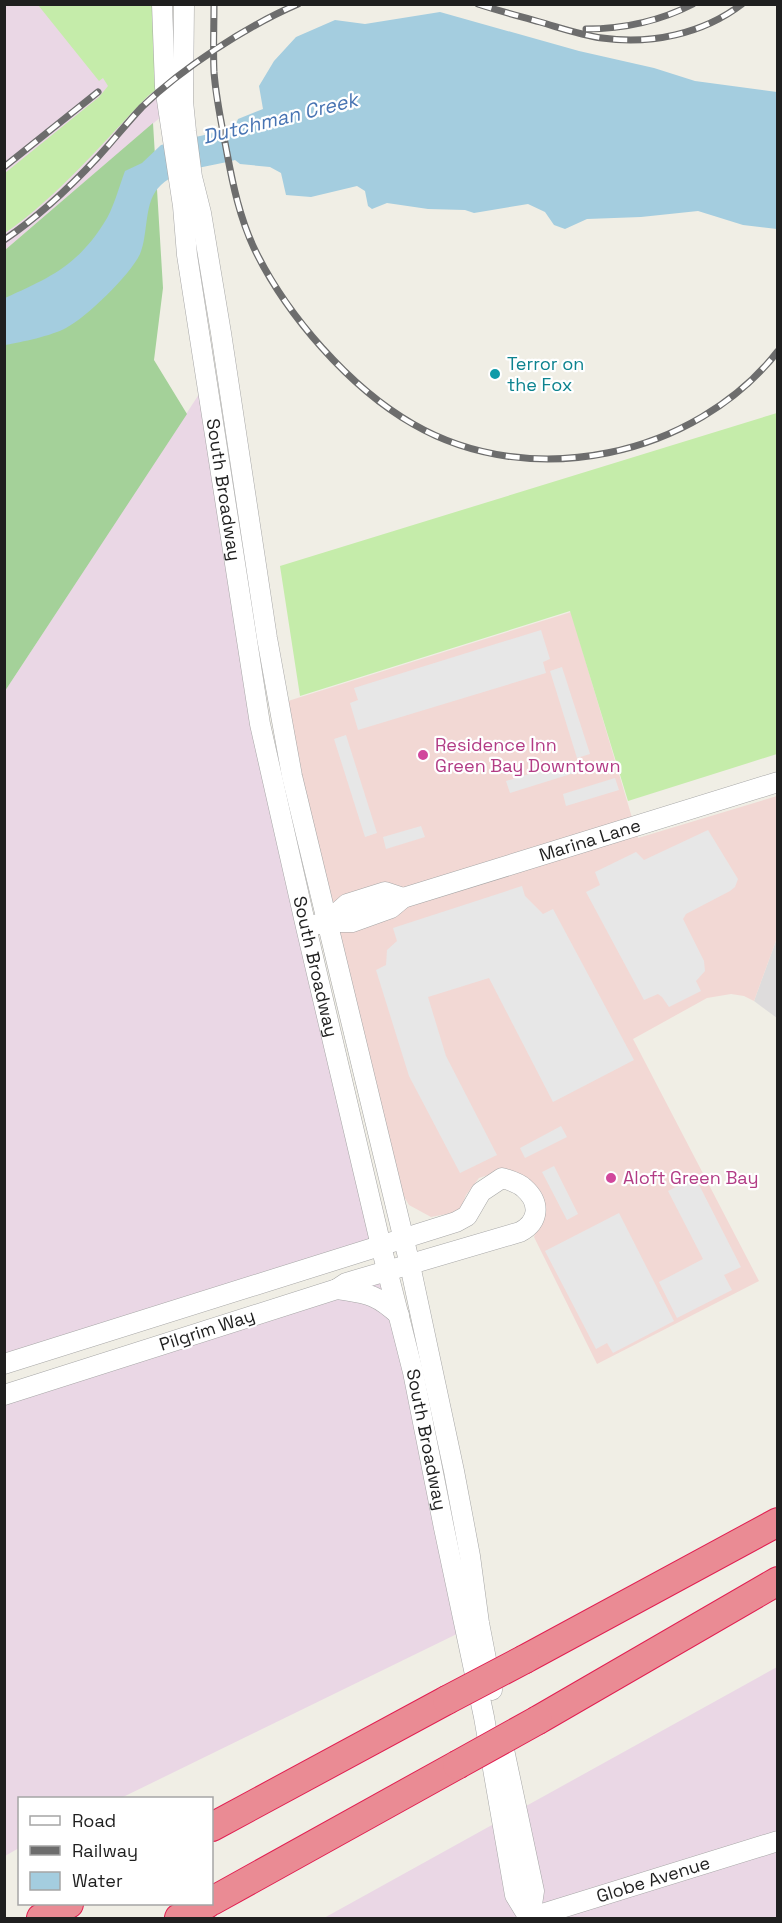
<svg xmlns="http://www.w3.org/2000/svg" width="782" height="1923" font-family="'Space Grotesk',sans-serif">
<rect width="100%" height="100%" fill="#f0eee5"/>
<path fill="#dedcdc" d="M777 938V1018L754 1001Z"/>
<path fill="#f2d8d4" d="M571 612 638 838 777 796V938L754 1001 744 996 731 994 707 998 633 1039 759 1281 597 1364 534 1237 543 1210 540 1194 531 1181 504 1170 479 1178 466 1195 461 1208 452 1213 431 1217 409 1205 400 1190 319 864 288 701Z"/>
<path fill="#ead7e5" d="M5 5H162L169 110 5 250Z
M207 382 245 637 381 1246 5 1364V691Z
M387 1270 465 1630 121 1798H20L19 1848 5 1856V1395Z
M777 1667V1918H324Z"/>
<path fill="#c5ecaa" d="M38 5H157V89L148 96C102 143 59 196 5 233V173L99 97 108 86 103 78 99 81Z
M777 413V754L628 801 570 611 300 696 280 566Z"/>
<path fill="#a4d199" d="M153 123 163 288 154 360 187 414 5 691V250Z"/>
<path fill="#e7e7e7" d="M541 630 550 659 543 662 546 673 358 730 350 703 358 700 354 688Z
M562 667 590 754 577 758 550 671Z
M346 735 377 833 365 837 334 739Z
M570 761 574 773 510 793 506 781Z
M615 778 619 790 566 806 563 794Z
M421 826 425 837 386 849 383 837Z
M708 830 738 879 735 887 730 891 686 914 683 919 704 961 705 971 696 981 701 991 669 1007 662 997 658 994 644 1000 586 892 600 885 595 872 636 852 644 860Z
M522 886 525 896 543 914 553 909 634 1060 553 1102 489 978 428 997 446 1056 497 1155 460 1173 409 1076 376 970 386 965 387 950 397 941 393 928Z
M561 1126 567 1137 525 1158 520 1148Z
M554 1166 578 1214 567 1220 542 1172Z
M695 1177 741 1267 724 1275 732 1290 677 1318 659 1282 703 1259 668 1191Z
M619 1213 674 1321 613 1353 607 1343 596 1349 545 1251Z"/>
<path fill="#a4cddf" d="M440 12 579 51 654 68 695 81 777 92V229L743 225 698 211 641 217 587 219 565 229 554 225 545 212 528 204 474 213 465 210 428 209 387 203 372 209 368 206 365 191 357 186 311 197 286 195 281 173 270 167 240 164 235 160C211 167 181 167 161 185 143 201 149 233 140 254 130 275 87 317 66 328 51 336 22 342 5 345V298C49 278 77 266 104 223 113 210 119 187 125 171L142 163 161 145 213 133 218 137 229 135 234 129 238 119 263 109 259 86 274 61 296 37 335 20 365 24Z"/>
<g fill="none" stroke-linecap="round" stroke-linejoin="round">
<defs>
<g id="minor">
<path id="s1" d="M162 4 165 87 183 206 187 255 260 724 306 927 381 1246 413 1372 444 1528 484 1717 515 1895 529 1918"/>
<path d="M184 4 183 101 186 131 192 177 201 213 221 333 267 638 292 776 410 1265 454 1471 470 1556 479 1623 492 1690"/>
<path d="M327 922 347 904 385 892 403 898"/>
<path id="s2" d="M314 925 327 922H352L391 908 403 898 778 782"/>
<path d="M337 1289C367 1294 375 1293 399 1315"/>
<path d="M4 1364 456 1222 467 1216 481 1192 502 1178C509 1180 519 1183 524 1188 541 1203 539 1222 520 1232L346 1283 337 1289 4 1395"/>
<path d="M503 1745 534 1891 530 1918"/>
<path id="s3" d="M529 1918 778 1841"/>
</g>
<path id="highway" d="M525 1659 778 1522
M538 1720 778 1581
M212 1827 447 1700
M212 1901 457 1765
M41 1918 69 1904
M179 1918 207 1904"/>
</defs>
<use href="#minor" stroke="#a6a6a6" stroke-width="21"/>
<use href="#highway" stroke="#e11f51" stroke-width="30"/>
<use href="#minor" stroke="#fff" stroke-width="20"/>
<use href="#highway" stroke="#ea8b94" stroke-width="28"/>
<defs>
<path id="rail" d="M214 4C214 27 213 50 214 72 216 99 222 126 227 153 233 186 240 218 254 248 286 315 350 388 413 424 530 492 695 457 778 351
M478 4C499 11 519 16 540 22 561 28 581 35 602 38 650 45 703 34 742 4
M586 29C624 29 660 21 693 4
M4 167 98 92
M4 240C38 217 69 188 97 158 112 142 126 124 142 107 182 68 247 26 298 4"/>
</defs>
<use href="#rail" stroke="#6d6d6d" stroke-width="7"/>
<use href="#rail" stroke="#fff" stroke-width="4.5" stroke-dasharray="14" stroke-linecap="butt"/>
<defs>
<path id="highway-bridge" d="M447 1700 525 1659
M457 1765 538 1720"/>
</defs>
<use href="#highway-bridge" stroke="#e11f51" stroke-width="30" stroke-linecap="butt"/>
<use href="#highway-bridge" stroke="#ea8b94" stroke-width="28"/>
</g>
<circle fill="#0f9aa8" stroke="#fff" stroke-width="2" cx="495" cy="374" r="6"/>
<g fill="#d1479c" stroke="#fff" stroke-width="2">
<circle cx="423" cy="755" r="6"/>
<circle cx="611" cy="1178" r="6"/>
</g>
<g text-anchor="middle" stroke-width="4.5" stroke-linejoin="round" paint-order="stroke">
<g font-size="18" fill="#0d838f" stroke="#fff" text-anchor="start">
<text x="507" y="370">Terror on<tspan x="507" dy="21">the Fox</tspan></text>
</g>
<g font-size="18" fill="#1f1f1f" stroke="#fff">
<text dy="6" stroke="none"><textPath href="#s1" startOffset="490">South Broadway</textPath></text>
<text dy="6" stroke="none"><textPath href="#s2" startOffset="291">Marina Lane</textPath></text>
<text dy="6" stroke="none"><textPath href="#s1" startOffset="976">South Broadway</textPath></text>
<text transform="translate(207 1330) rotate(-18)" y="6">Pilgrim Way</text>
<text dy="6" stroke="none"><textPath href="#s1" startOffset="1462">South Broadway</textPath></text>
<text dy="6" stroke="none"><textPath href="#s3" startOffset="130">Globe Avenue</textPath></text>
</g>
<g font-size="18" fill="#b23c85" stroke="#fff" text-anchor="start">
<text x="435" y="751">Residence Inn<tspan x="435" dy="21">Green Bay Downtown</tspan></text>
<text x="623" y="1184">Aloft Green Bay</text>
</g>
<g font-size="20" font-style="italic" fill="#4874b3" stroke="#fff">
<text transform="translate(280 118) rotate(-14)" y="7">Dutchman Creek</text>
</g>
</g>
<rect width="782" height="1923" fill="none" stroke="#1f1f1f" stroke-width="12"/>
<rect x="18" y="1797" width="195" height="108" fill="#ffffff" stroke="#a5a5a5" stroke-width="1.5"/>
<rect x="30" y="1816" width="30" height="9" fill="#ffffff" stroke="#a5a5a5" stroke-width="1.5"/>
<text x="72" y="1827" font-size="18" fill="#1f1f1f">Road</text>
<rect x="30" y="1846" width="30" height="9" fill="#6d6d6d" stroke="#a5a5a5" stroke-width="1.5"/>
<text x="72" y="1857" font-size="18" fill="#1f1f1f">Railway</text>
<rect x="30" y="1872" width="30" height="18" fill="#a4cddf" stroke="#a5a5a5" stroke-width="1.5"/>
<text x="72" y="1887" font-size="18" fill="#1f1f1f">Water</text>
</svg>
